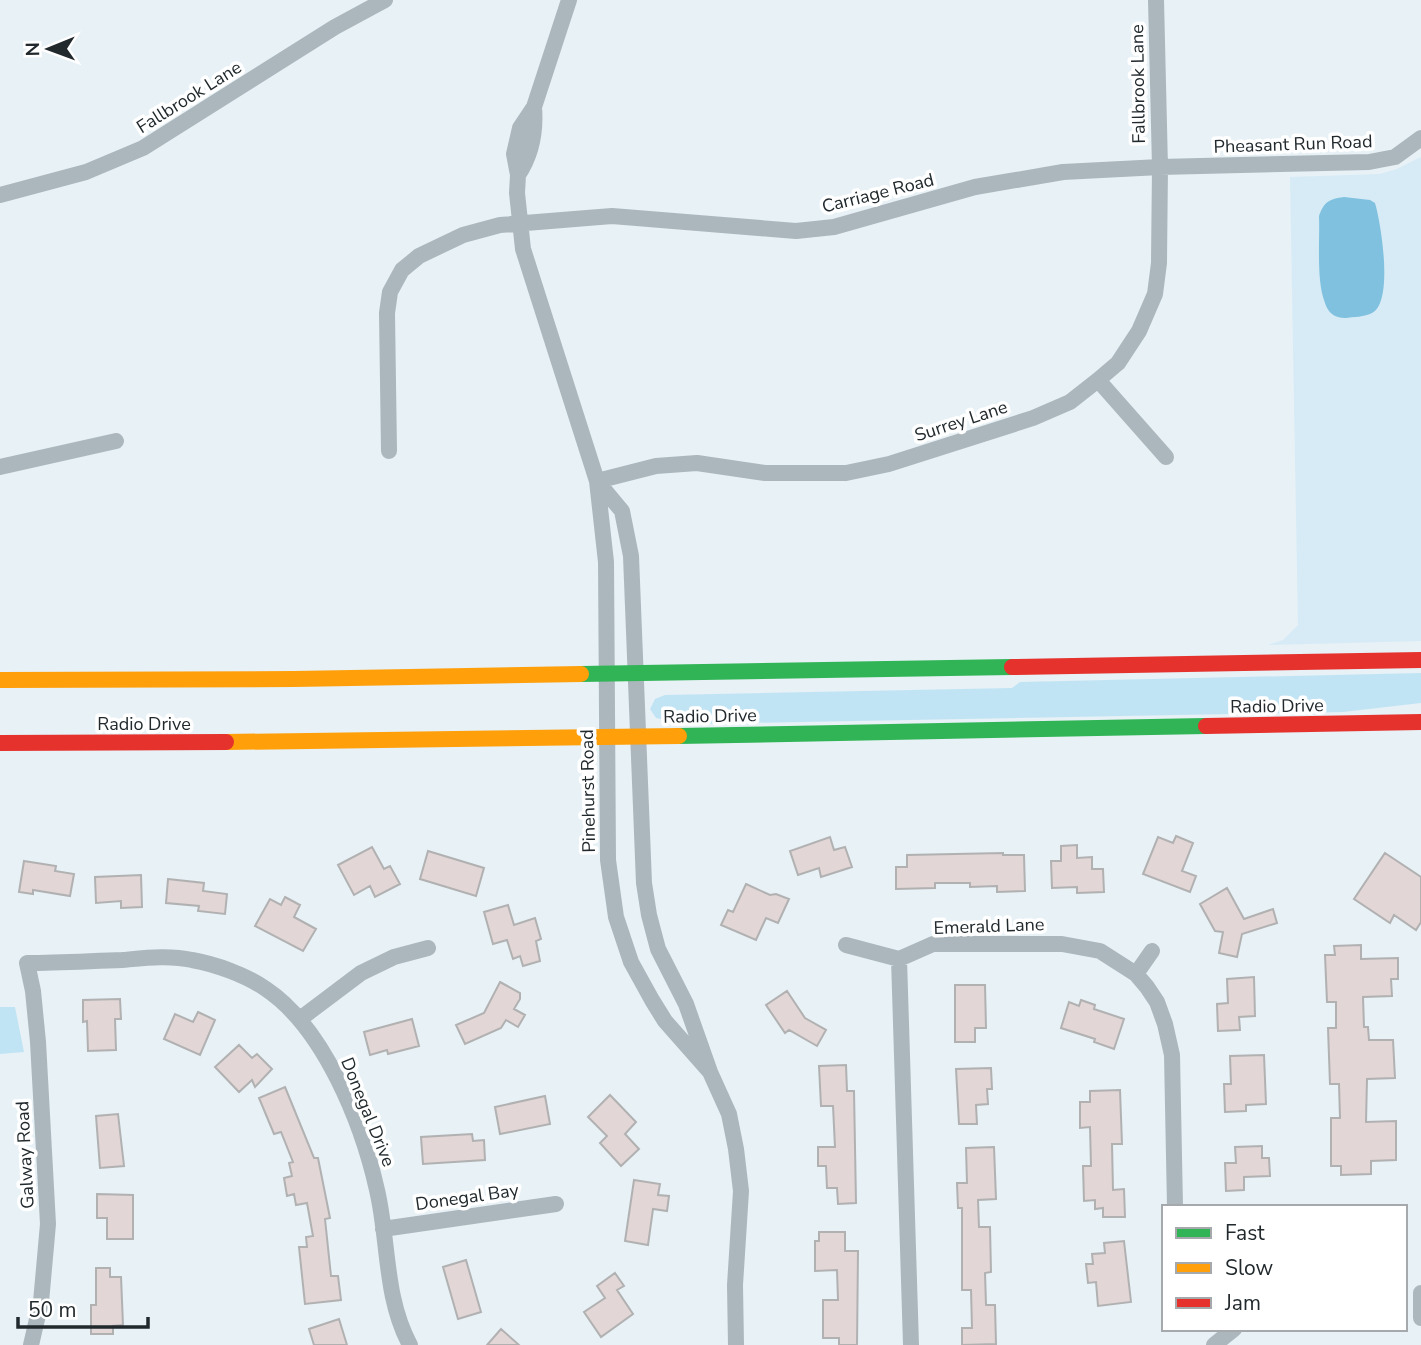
<svg xmlns="http://www.w3.org/2000/svg" width="1421" height="1345" font-family="'Nunito Sans',sans-serif">
<rect width="100%" height="100%" fill="#e7f1f6"/>
<path fill="#d6ebf6" d="M1421 157V641L1268 645 1283 640 1298 625 1290 177 1380 174 1397 169Z"/>
<path fill="#c1e4f5" d="M1421 673V703L1343 712 688 724 656 718 650 709 655 699 665 695 1012 688 1020 682Z
M0 1007H15L24 1052 0 1054Z"/>
<path fill="#7fc1df" d="M1344 197 1370 200 1375 203C1381 223 1394 302 1372 313 1365 317 1353 317 1345 318 1335 318 1328 313 1325 303 1316 280 1320 242 1319 216 1324 202 1329 199 1344 197Z"/>
<path fill="#e2d6d6" stroke="#b1b1b2" stroke-width="2" d="M1176 836 1193 843 1182 871 1196 876 1190 892 1143 874 1158 837 1173 843Z
M830 837 834 850 845 847 852 867 821 877 819 868 798 875 790 851Z
M1077 845V858L1092 857V869H1103L1104 892 1077 893V887L1052 888 1051 861H1061V846Z
M372 847 384 869 390 866 400 884 375 897 370 886 354 895 338 865Z
M428 851 484 868 476 896 420 879Z
M1003 853V855H1024L1025 891 997 892V886L970 887V883H935V888L896 889V867H907V855Z
M1385 853 1421 877V922L1416 930 1394 915 1390 923 1354 899Z
M24 861 56 866 55 871 74 874 70 896 33 890V894L19 892Z
M141 875 142 907 121 908V901L96 903 95 877Z
M168 879 204 883 203 891 227 894 225 914 198 911 199 906 166 903Z
M746 884 770 895 776 894 789 899 778 923 766 918 756 940 721 925 728 910 733 912Z
M1227 888 1244 919 1273 909 1277 923 1242 934 1237 957 1219 953 1223 932 1215 931 1200 904Z
M285 897 300 905 294 917 316 929 303 951 255 926 270 899 281 905Z
M508 905 514 925 535 918 541 939 536 941 540 961 523 966 520 956 513 959 507 940 493 944 484 912Z
M1361 945V959L1398 958V979H1391L1392 996 1363 997 1364 1027H1368L1369 1040H1393L1395 1078 1367 1079 1366 1122 1396 1121V1160L1371 1161V1174L1341 1175V1166H1331V1118H1340L1339 1084H1330L1328 1028H1336V1002H1327L1325 955H1335L1334 946Z
M1254 977 1255 1016 1239 1017 1240 1030 1218 1031 1217 1004 1228 1003 1227 979Z
M500 982 520 993V999L514 1009 525 1015 518 1027 506 1020 501 1028 465 1044 456 1025 484 1013Z
M955 985H985L986 1028H975V1042H955Z
M787 991 805 1018 826 1030 817 1046 789 1030 785 1033 766 1005Z
M120 999 121 1019H115L116 1050 88 1051 87 1021 83 1022V1000Z
M1081 1000 1095 1005 1094 1009 1124 1019 1114 1049 1094 1042 1095 1039 1061 1028 1069 1002 1079 1006Z
M198 1012 215 1020 200 1055 164 1039 175 1014 193 1022Z
M412 1019 419 1046 388 1054 387 1050 370 1055 364 1032Z
M239 1045 252 1058 257 1054 272 1069 255 1087 252 1080 239 1092 215 1067Z
M1264 1055 1266 1104 1246 1105V1111L1225 1112 1224 1084H1231L1230 1056Z
M846 1065 847 1091H854L856 1203 838 1204 837 1188H827L826 1166H818V1147H835L833 1106H821L819 1066Z
M991 1068 992 1089H987L988 1104 976 1105 977 1124H959L956 1069Z
M285 1087 314 1158H318L330 1218 325 1219 331 1276H338L341 1300 305 1304 299 1247H307L306 1237 313 1236 307 1203 296 1205 294 1194 287 1196 284 1178 292 1176 289 1163 293 1162 281 1132 274 1134 259 1098Z
M1120 1090 1122 1144H1112L1113 1190 1124 1189 1125 1217H1103V1208L1095 1209V1200L1084 1201 1083 1166H1091L1090 1127 1080 1128V1102H1090V1091Z
M610 1095 636 1122 625 1134 639 1149 621 1166 600 1143 607 1136 588 1117Z
M545 1096 550 1124 500 1134 495 1107Z
M118 1114 124 1166 100 1168 96 1116Z
M472 1134 473 1141 484 1140 485 1160 423 1164 421 1137Z
M1262 1146V1158H1269L1270 1176 1244 1177V1190L1226 1191 1225 1163H1236L1235 1147Z
M994 1147 996 1199 978 1200 979 1227H990L991 1272 985 1273 986 1305H995L996 1344 962 1345V1328H972L971 1290H962V1208H958L957 1183H967L966 1148Z
M634 1180 660 1184 658 1195 669 1196 667 1211 653 1209 648 1245 625 1241Z
M97 1194 133 1195V1239H107V1218H97Z
M819 1232H845V1251H858L857 1345H839V1338H823V1300H838L837 1270 815 1271V1241H819Z
M1124 1241 1131 1302 1098 1306 1096 1282 1088 1283 1086 1264H1093L1092 1254 1105 1253 1104 1243Z
M466 1260 481 1312 458 1319 443 1267Z
M96 1268H110V1277H121L123 1325 113 1326V1334H91V1305H96Z
M615 1273 624 1286 617 1290 633 1314 601 1337 584 1312 605 1298 597 1286Z
M339 1319 347 1345H314L309 1329Z
M501 1329 519 1345H487Z"/>
<g fill="none" stroke-linecap="round" stroke-linejoin="round">
<path stroke="#acb7bd" stroke-width="16" d="M569 0 534 107 520 128 514 154 518 175 517 193 523 249 597 481 606 562 608 860 616 917 631 962 652 1000 665 1021 710 1072
M518 175C532 154 536 132 534 107
M0 195 86 172 143 148 335 27 385 0
M1098 380 1166 457
M389 451 387 313 390 292 402 270 419 256 463 235 500 225 612 216 796 231 834 227 975 187 1063 172 1160 167 1369 162 1395 157 1421 138
M0 467 116 441
M597 481 656 466 697 463 765 473H846L889 464 1033 418 1070 402 1098 380 1118 363 1139 331 1155 294 1159 263 1160 167 1156 0
M597 481 622 511 631 556 644 883 649 915 658 949 686 1004 710 1072 729 1114 736 1149 741 1191 735 1285 736 1345
M846 945 899 959
M899 959 933 944H1062L1100 951 1136 974 1147 987 1157 1002 1165 1024 1172 1055 1175 1207
M899 959 911 1345
M1136 974 1152 951
M300 1019 361 973 394 957 428 948
M383 1229 556 1204
M1421 1293V1318
M31 1345 41 1302 48 1224 38 1042 33 991 27 963C59 963 90 961 122 960 145 958 169 955 192 960 215 964 246 975 266 989 324 1028 362 1123 377 1190 389 1241 384 1297 410 1345
M1214 1345 1234 1329"/>
<path stroke="#30b455" stroke-width="16" d="M581 674 1012 667
M679 736 1206 726"/>
<path stroke="#ff9f0a" stroke-width="16" d="M0 680 294 679 581 674
M226 742 679 736"/>
<path stroke="#e5322d" stroke-width="16" d="M1012 667 1421 660
M1206 726 1421 722
M0 743 226 742"/>
</g>
<g text-anchor="middle" stroke-width="7" stroke-linejoin="round" paint-order="stroke">
<g font-size="18" fill="#21292d" stroke="#fff">
<text transform="translate(1138 84) rotate(-91)" y="6">Fallbrook Lane</text>
<text transform="translate(189 97) rotate(-32)" y="6">Fallbrook Lane</text>
<text transform="translate(1293 144) rotate(-2)" y="6">Pheasant Run Road</text>
<text transform="translate(878 193) rotate(-14)" y="6">Carriage Road</text>
<text transform="translate(961 421) rotate(-18)" y="6">Surrey Lane</text>
<text transform="translate(1277 706) rotate(-1)" y="6">Radio Drive</text>
<text transform="translate(710 716) rotate(-1)" y="6">Radio Drive</text>
<text x="144" y="730">Radio Drive</text>
<text transform="translate(588 791) rotate(-91)" y="6">Pinehurst Road</text>
<text transform="translate(989 926) rotate(-2)" y="6">Emerald Lane</text>
<text transform="translate(368 1112) rotate(68)" y="6">Donegal Drive</text>
<text transform="translate(25 1155) rotate(-93)" y="6">Galway Road</text>
<text transform="translate(467 1197) rotate(-8)" y="6">Donegal Bay</text>
</g>
</g>
<rect x="1162" y="1205" width="245" height="126" fill="#ffffff" stroke="#a6a9ab" stroke-width="2"/>
<rect x="1176" y="1228" width="35" height="10" fill="#30b455" stroke="#a6a9ab" stroke-width="2"/>
<text x="1225" y="1240" font-size="21" fill="#21292d">Fast</text>
<rect x="1176" y="1263" width="35" height="10" fill="#ff9f0a" stroke="#a6a9ab" stroke-width="2"/>
<text x="1225" y="1275" font-size="21" fill="#21292d">Slow</text>
<rect x="1176" y="1298" width="35" height="10" fill="#e5322d" stroke="#a6a9ab" stroke-width="2"/>
<text x="1225" y="1310" font-size="21" fill="#21292d">Jam</text>
<g transform="translate(49 49) rotate(269)" stroke="#ffffff" stroke-width="5" paint-order="stroke">
<path d="M0-5L12 26L0 18L-12 26Z" fill="#21292d"/>
<text y="-10" font-size="19" font-weight="bold" text-anchor="middle" fill="#21292d">N</text>
</g>
<path d="M18 1317v10h130v-10" fill="none" stroke="#21292d" stroke-width="3.5"/>
<text x="28" y="1317" font-size="21" fill="#21292d" stroke="#ffffff" stroke-width="5" paint-order="stroke">50 m</text>
</svg>
